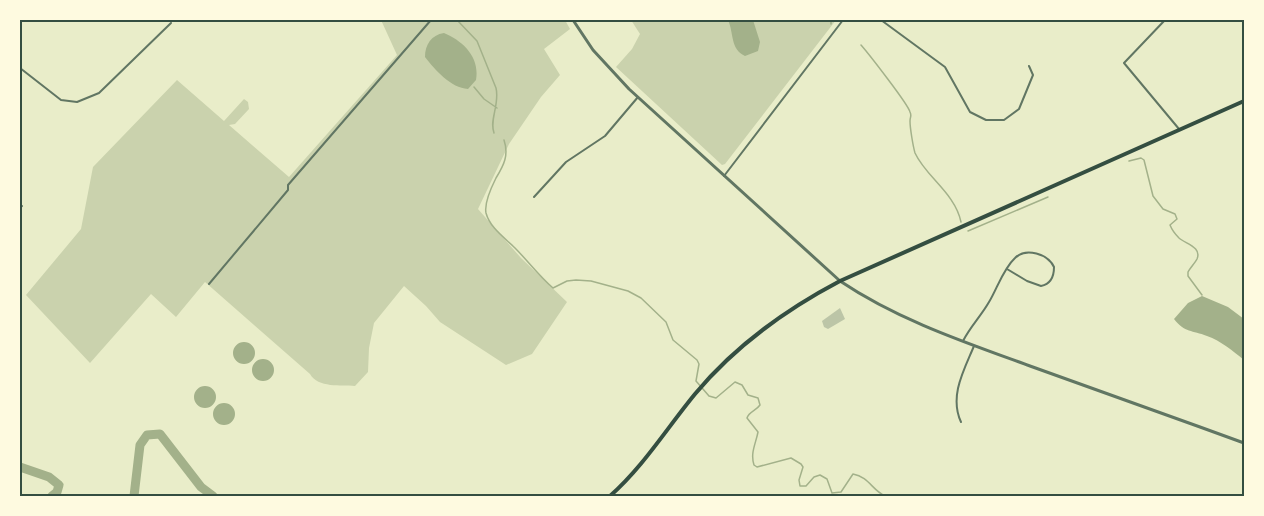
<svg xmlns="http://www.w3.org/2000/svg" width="1264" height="516" font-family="'Varela Round',sans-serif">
<rect width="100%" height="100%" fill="#e9edc9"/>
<path fill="#cad2ad" d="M381 20H565L570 29 544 49 560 75 541 97 509 144 478 209 521 258 567 302 532 354 506 365 440 322 426 306 404 286 374 323 369 348 368 372 355 386C341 385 318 388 310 374L205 282 176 317 151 294 90 363 26 295 81 229 93 167 177 80 224 121 244 99 248 102 249 109 235 124 229 125 289 177 397 55Z
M631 20H836L725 164 722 165 616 67 632 49 640 34Z"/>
<path fill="#a3b18a" d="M728 20H753L760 42 758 51 745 56C730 49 734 33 728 20Z
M444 33C463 41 480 57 476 80L468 89C451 88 435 70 425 57 425 45 431 35 444 33Z
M1202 296 1228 307 1244 319V360C1233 351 1221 341 1207 336 1192 330 1185 333 1174 319L1188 303Z
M233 353a11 11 0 1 1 22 0a11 11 0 1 1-22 0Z
M252 370a11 11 0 1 1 22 0a11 11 0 1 1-22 0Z
M194 397a11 11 0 1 1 22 0a11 11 0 1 1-22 0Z
M213 414a11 11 0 1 1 22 0a11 11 0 1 1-22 0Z"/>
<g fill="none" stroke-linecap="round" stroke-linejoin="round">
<path stroke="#a3b18a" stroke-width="1.5" d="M457 20 477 41 496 88C500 104 489 120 494 133
M831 20V24
M861 45C868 53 908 104 910 112 912 116 910 117 910 121 910 128 913 146 915 153 926 177 955 193 961 222
M474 87 484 99 497 108
M504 140C509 155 504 165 496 178 491 188 484 203 486 213 490 228 505 238 515 248 528 261 539 276 553 288L567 281 576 280 591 281 628 291 641 298 666 322 673 340 697 360 699 364 696 381 709 396 716 398 735 382 742 385 748 395 758 398 760 405C756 411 749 411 747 418L758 432C756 443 750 453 754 465L757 467 791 458 801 464 803 467 799 480 800 486H806L814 477 820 475 827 479 832 493 841 492 853 474C869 477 872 490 885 496
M1129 161 1141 158 1144 160 1153 196 1163 209 1175 214 1177 219 1170 225C1172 230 1175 234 1179 238 1186 244 1202 247 1197 259 1195 263 1190 268 1188 272V276L1202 295
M968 231 1048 197"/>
<path stroke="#a3b18a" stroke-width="9" d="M20 467 49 477 59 485 57 492 52 496
M134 496 140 445 147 435 160 434 201 487 213 496"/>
</g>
<path fill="#bcc5a7" d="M840 308 845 319 828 329 824 327 822 321Z"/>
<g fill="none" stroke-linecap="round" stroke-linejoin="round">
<path stroke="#617663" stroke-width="2" d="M881 20 945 67 970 112 986 120H1004L1019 109 1033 75 1029 66
M1165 20 1124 63 1179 129
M20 68 61 100 77 102 99 93 171 23
M724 176 843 20
M534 197 566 162 605 136 638 97
M20 207 22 206
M209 284 288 190V185L431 20
M963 341C970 327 981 316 989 302 997 289 1003 269 1015 258 1026 247 1048 254 1054 267 1054 276 1051 284 1041 286L1027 281 1007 269
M961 422C949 396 964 370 974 346"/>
<path stroke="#617663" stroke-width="3" d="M573 20 593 50 629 89 840 281C898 320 964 342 1030 366 1102 392 1173 417 1244 443"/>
<path stroke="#344e41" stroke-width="4" d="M610 496C643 467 667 428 695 394 735 346 785 310 840 281L1244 101"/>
</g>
<rect width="1264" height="516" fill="none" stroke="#fefae0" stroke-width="42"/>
<rect x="21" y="21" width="1222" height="474" fill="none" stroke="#344e41" stroke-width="2"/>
</svg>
